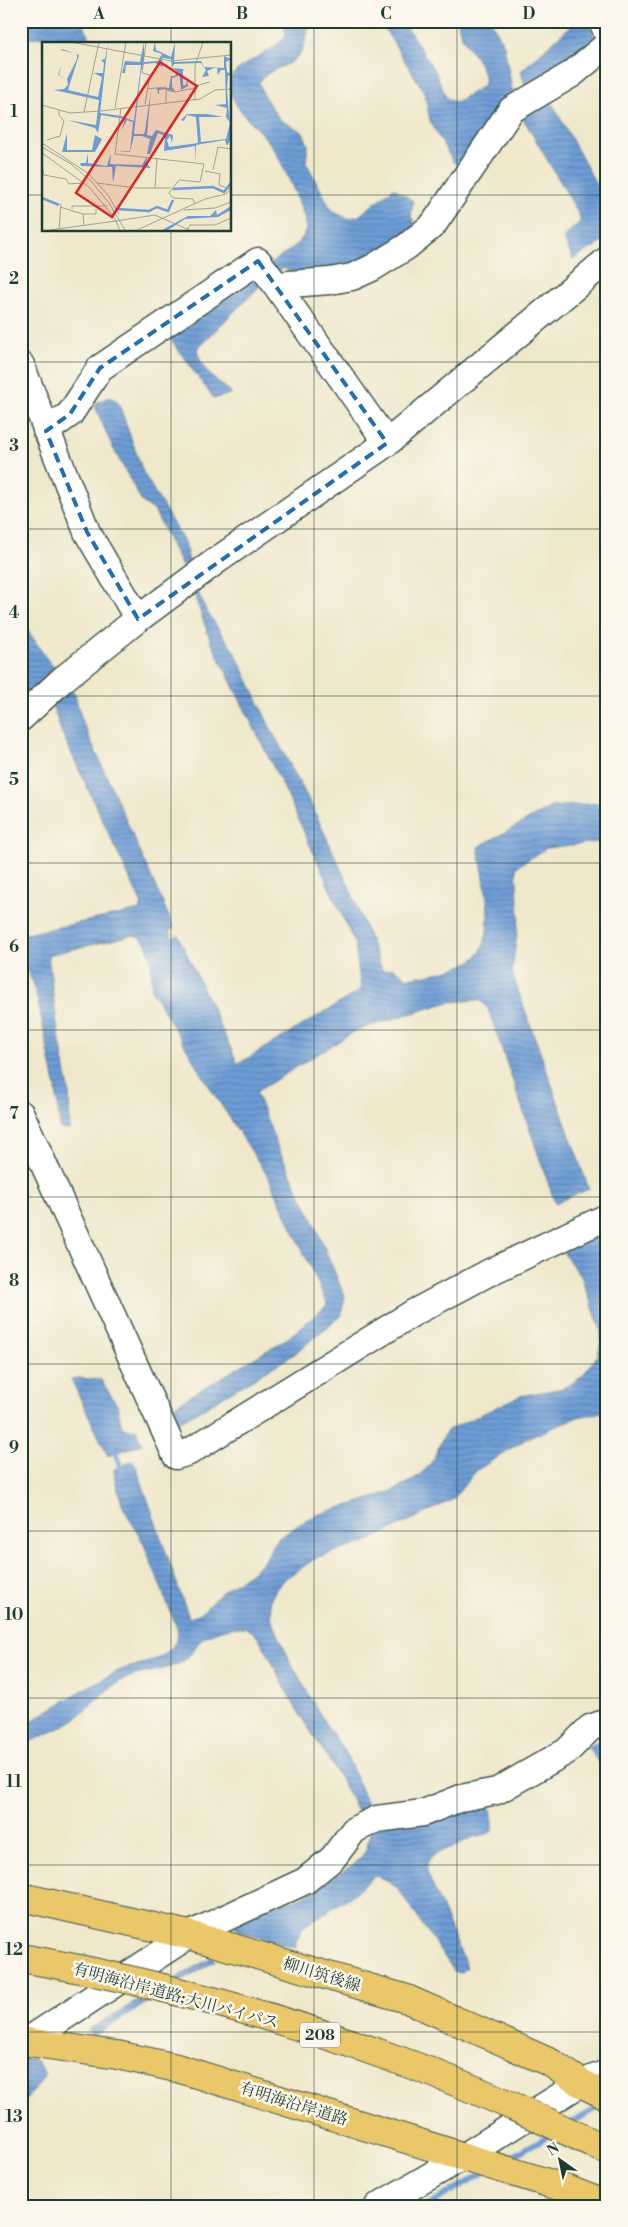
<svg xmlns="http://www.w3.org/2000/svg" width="628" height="2227" font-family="'Libre Bodoni','Noto Serif JP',serif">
<defs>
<pattern id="water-rules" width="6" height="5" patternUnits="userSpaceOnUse" patternTransform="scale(1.25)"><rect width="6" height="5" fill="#6d9dd6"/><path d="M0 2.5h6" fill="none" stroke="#5981ae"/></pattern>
</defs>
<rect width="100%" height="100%" fill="#fbf7ec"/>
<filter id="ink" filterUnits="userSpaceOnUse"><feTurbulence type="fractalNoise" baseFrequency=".02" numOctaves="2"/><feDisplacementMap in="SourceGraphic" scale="10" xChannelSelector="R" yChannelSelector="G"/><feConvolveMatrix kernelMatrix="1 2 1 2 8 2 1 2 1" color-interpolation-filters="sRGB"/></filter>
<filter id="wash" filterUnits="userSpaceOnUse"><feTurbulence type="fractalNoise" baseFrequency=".0096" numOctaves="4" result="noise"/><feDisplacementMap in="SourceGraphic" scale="20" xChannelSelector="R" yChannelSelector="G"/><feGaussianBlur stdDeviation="1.12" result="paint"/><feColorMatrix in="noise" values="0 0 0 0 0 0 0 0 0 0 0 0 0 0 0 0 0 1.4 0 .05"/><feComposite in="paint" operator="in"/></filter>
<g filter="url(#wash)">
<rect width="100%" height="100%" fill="#efe8cb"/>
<path fill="url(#water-rules)" stroke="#466d85" d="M21 21H82L92 44C86 44 74 46 68 43 52 37 38 34 21 42Z
M284 21H309L310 25C306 35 305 49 297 57 287 69 266 68 259 83L264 96 280 120 303 132 308 145 306 162 332 211 348 219 359 216 394 188 413 201 411 216 416 229 376 258 306 278 283 268 268 278 197 349C203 375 214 377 232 393L214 399 166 333 286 253C295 246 306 238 306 226 307 217 279 155 272 146 260 129 225 104 230 80 233 66 275 51 286 36Z
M375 21H403L436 73 446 97 455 103 483 86C490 69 466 49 461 34 459 30 459 25 458 21H491L504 45 513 94 464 169 453 162 430 121 425 93 386 31Z
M576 21H586L595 36 596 42 539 86H525L521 71Z
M547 94 607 204V237L601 243 573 259 563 237 580 222 579 214 518 110Z
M109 397 116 400 119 404 143 472 185 544 194 583 207 612 236 654 269 725 313 808 351 891 382 970 393 968 408 978C430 974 452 972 471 961 501 943 483 875 478 847L551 807 607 802V841L547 848 516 867 519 918 512 972 514 979 589 1189 555 1203 488 1009 480 1000 449 1002 357 1030 256 1092 278 1148 313 1220 345 1297 341 1316 293 1355 197 1412 167 1428 160 1414 288 1338 326 1306 327 1303 269 1178 214 1094 152 991 151 957 145 942 139 937 133 935 48 955 57 1024 69 1091 70 1130 60 1129 56 1089 38 1002 33 982 21 960V935L140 910 142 905 61 731 53 707 35 688 25 695 21 688V617L26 627 44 655 75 695 82 721 174 928 170 930 172 938 178 935 238 1064 361 990 355 944 283 786 211 642 190 583 154 510 142 502 111 444 95 406 96 403Z
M590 1212 599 1232 607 1273V1411L578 1417 526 1439 476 1471 452 1500 364 1543 318 1557 286 1578 277 1588 270 1600 272 1620 291 1663 326 1725 345 1751 368 1806 366 1813 363 1814 358 1813 355 1808C335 1762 302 1725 281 1680 273 1666 262 1634 246 1628 237 1624 206 1633 200 1641 192 1650 192 1656 180 1663 161 1673 137 1671 119 1682 103 1691 92 1706 78 1717 62 1729 39 1737 21 1746V1729L25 1725C56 1706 86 1687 118 1671 132 1665 149 1664 162 1656 172 1649 180 1640 177 1628L143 1542 123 1507 115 1480 114 1469 132 1461 136 1466 189 1618C204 1615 211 1601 222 1592 236 1582 254 1573 265 1559 271 1553 271 1545 277 1539 291 1530 307 1518 323 1513 358 1501 402 1495 428 1467 437 1456 439 1441 448 1430L520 1396 563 1388 573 1383 583 1375 598 1355 601 1340 600 1327 581 1276 565 1256 563 1245 567 1222 571 1218Z
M78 1378 101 1380 117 1405 122 1427 128 1430 136 1429 142 1444 108 1456 71 1379Z
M605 1736 607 1741V1776L588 1747Z
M488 1803 492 1812V1831C488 1835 480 1835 474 1837 467 1839 462 1843 456 1846 442 1852 425 1852 427 1872L465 1963 467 1968 460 1973 454 1971 399 1890C392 1882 385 1878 374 1876L353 1895 303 1927 296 1941V1948L239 1932 229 1919 303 1897 357 1862 365 1852 370 1836V1828Z
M212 1957 215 1961 92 2037 88 2030Z
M21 2058 35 2059 44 2072V2079L21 2104Z"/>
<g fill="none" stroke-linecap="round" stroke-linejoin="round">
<path stroke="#6d9dd6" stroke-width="5.5" d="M113 1448 123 1472
M569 2124 605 2104
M504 2161 553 2133
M426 2206 483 2173"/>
</g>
</g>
<g filter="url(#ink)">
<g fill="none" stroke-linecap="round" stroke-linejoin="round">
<defs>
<path id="minor" d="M602 21 607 33
M276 285 330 281 352 277 372 268 406 247 433 225 511 110 572 74 607 45
M21 365 87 532 138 619
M46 431 70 414 100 368 258 261 276 285 387 443
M21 718 62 680 138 619 216 561 387 443 607 260
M21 1114 176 1456 189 1452 413 1313 490 1272 607 1217
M21 2045 189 1935 305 1881 333 1858 354 1830 377 1819 423 1813 461 1798 497 1791 567 1751 590 1728 607 1722
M378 2206 463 2157 581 2083 607 2073"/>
<path id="major" d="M21 1897 189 1935 407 1999 551 2063 581 2083 607 2096
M21 2041 117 2055 177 2068 561 2187 607 2205"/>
</defs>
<use href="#minor" stroke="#3e574b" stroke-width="29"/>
<use href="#major" stroke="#3e574b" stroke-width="30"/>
<use href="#minor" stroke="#fff" stroke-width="26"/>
<use href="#major" stroke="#eac769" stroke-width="28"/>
<defs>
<path id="highway-bridge" d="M21 1958C150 1980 279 2017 401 2061 471 2086 540 2118 607 2150"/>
</defs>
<use href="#highway-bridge" stroke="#3e574b" stroke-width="30" stroke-linecap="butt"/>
<use href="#highway-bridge" stroke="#eac769" stroke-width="28"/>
</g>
</g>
<path fill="none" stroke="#1f6fb2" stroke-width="4" stroke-dasharray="10 6" stroke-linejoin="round" d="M258 261 387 443 138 619 87 532 46 431 70 414 100 368Z"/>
<path fill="none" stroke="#1f3d34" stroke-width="1" stroke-opacity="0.55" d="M171 21V44M314 21V2206M457 21V2206M21 195H44M230 195H607M171 230V2206M21 362H607M21 529H607M21 696H607M21 863H607M21 1030H607M21 1197H607M21 1364H607M21 1531H607M21 1698H607M21 1865H607M21 2032H607"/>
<g text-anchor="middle" stroke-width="5" stroke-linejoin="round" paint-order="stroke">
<rect fill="#fbf7ec" stroke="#61756b" stroke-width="1" x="300" y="2022.5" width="40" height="25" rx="4"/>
<g font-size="15" font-weight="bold" fill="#1f3d34">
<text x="320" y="2040">208</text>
</g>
<g font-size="16" fill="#1f3d34" stroke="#fbf7ec">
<text transform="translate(322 1974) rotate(17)" y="6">柳川筑後線</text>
<text transform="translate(176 1995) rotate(15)" y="6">有明海沿岸道路;大川バイパス</text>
<text transform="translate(294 2103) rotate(17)" y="6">有明海沿岸道路</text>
</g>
</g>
<g transform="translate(42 42)">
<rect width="189" height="189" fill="#efe8cb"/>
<path d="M66 0 58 71 79 74 92 79 99 23H84L83 31H80L83 19 98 20 102 0V20L116 19 120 12 111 9 113 0 114 8 129 15 133 0 132 20 159 19 162 25 182 26V14L189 17 184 20 185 30 189 32 186 34 185 47 189 97 185 104 183 98 154 103 153 121V104L122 109 123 94 116 91 108 112H105L108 97 100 94H92L88 110H74L88 109 91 80 85 78 79 89 83 77 59 73 56 91 53 86 25 78 54 83 57 58 12 48 22 47 26 43 25 37 16 33 19 23 17 33 25 37 35 17V12L19 8 20 7 37 13 26 48 56 55 60 35 51 31H61L62 21 59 18 63 17ZM120 16 129 17 130 26 135 29 133 34H129L127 46H115L116 52H117V48L124 47 134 50 130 45V36L136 34 137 29 139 48 146 44 145 38 144 43H141V27L152 28 130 26 132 22 159 21 164 28 160 35 167 34 165 29 172 26H175L176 33 179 28H183L184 62 173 63 185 66 184 75 188 81 184 97 159 100 157 75H181L165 72H145L139 78 142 79 145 73 154 75 156 101 127 105 125 98 128 94 130 101 131 93 114 88 110 94 105 93 109 48 103 89 102 92H92L99 29 102 22 113 21 121 25V30ZM25 91V108H50L53 93 60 97 53 110H20ZM46 111V121L65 124 69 111 68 122 100 123 106 113 104 121 109 126 74 124 71 141 70 125 39 124 38 121H44ZM189 164V168L176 175 143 177 126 188H120L146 174H168L174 168 175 173Z" fill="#6d9dd6" fill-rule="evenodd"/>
<path fill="none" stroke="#6d9dd6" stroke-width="2.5" d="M131 147 171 145 182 150 189 141M0 156 17 163M75 167 107 169 115 165 126 169 131 158"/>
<path fill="none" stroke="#9ca48f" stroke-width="1" d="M29 0 129 19 189 13M153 44 168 40M105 47 124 45V61M124 48 133 50 153 46M153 58V24L161 0M103 62 108 33 100 31 104 0M0 63 28 71 59 69 158 57 173 48 189 47M73 66 84 0M79 66 73 112 162 122 158 140 137 138 127 151 131 156 151 157 153 162M42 70 57 0M5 98 18 94 22 79 17 73V68M0 101 47 132 66 153 77 172M0 105 29 122 49 139 67 161 83 188M0 111 47 145 72 175 78 188M0 124 2 133 24 137 27 142 41 141M171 128 176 105 189 107M163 129 178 132 177 143 188 147M55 141 94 146H129M113 145 115 116M18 165 41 172 42 184M30 167V164H65M142 168 173 166 189 160M41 172H54V167M74 179 113 173 147 188M17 187 19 162M8 188 74 179M95 188 163 157 184 152 189 146M145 188 148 183H173L189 176"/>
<path fill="#d62828" fill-opacity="0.15" stroke="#d62828" stroke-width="2.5" d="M118 20 155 44 70 175 34 151Z"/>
<rect width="189" height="189" fill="none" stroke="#1f3d34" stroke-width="2.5"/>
</g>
<rect width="628" height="2227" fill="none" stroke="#fbf7ec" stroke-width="55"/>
<g transform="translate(560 2160) rotate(327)" stroke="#fbf7ec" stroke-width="4" paint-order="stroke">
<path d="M0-4L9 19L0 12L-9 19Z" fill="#1f3d34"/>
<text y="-8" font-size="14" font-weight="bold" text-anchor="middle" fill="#1f3d34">N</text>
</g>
<rect x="28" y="28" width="572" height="2172" fill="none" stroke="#1f3d34" stroke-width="2"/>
<g font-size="16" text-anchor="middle" font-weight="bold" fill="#1f3d34">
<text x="99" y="19">A</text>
<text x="242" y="19">B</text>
<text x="386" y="19">C</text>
<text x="529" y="19">D</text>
<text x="14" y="117">1</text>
<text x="14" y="284">2</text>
<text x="14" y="451">3</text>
<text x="14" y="618">4</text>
<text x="14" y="785">5</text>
<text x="14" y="952">6</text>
<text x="14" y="1119">7</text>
<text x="14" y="1286">8</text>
<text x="14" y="1453">9</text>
<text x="14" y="1620">10</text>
<text x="14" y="1787">11</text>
<text x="14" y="1955">12</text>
<text x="14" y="2122">13</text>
</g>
</svg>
